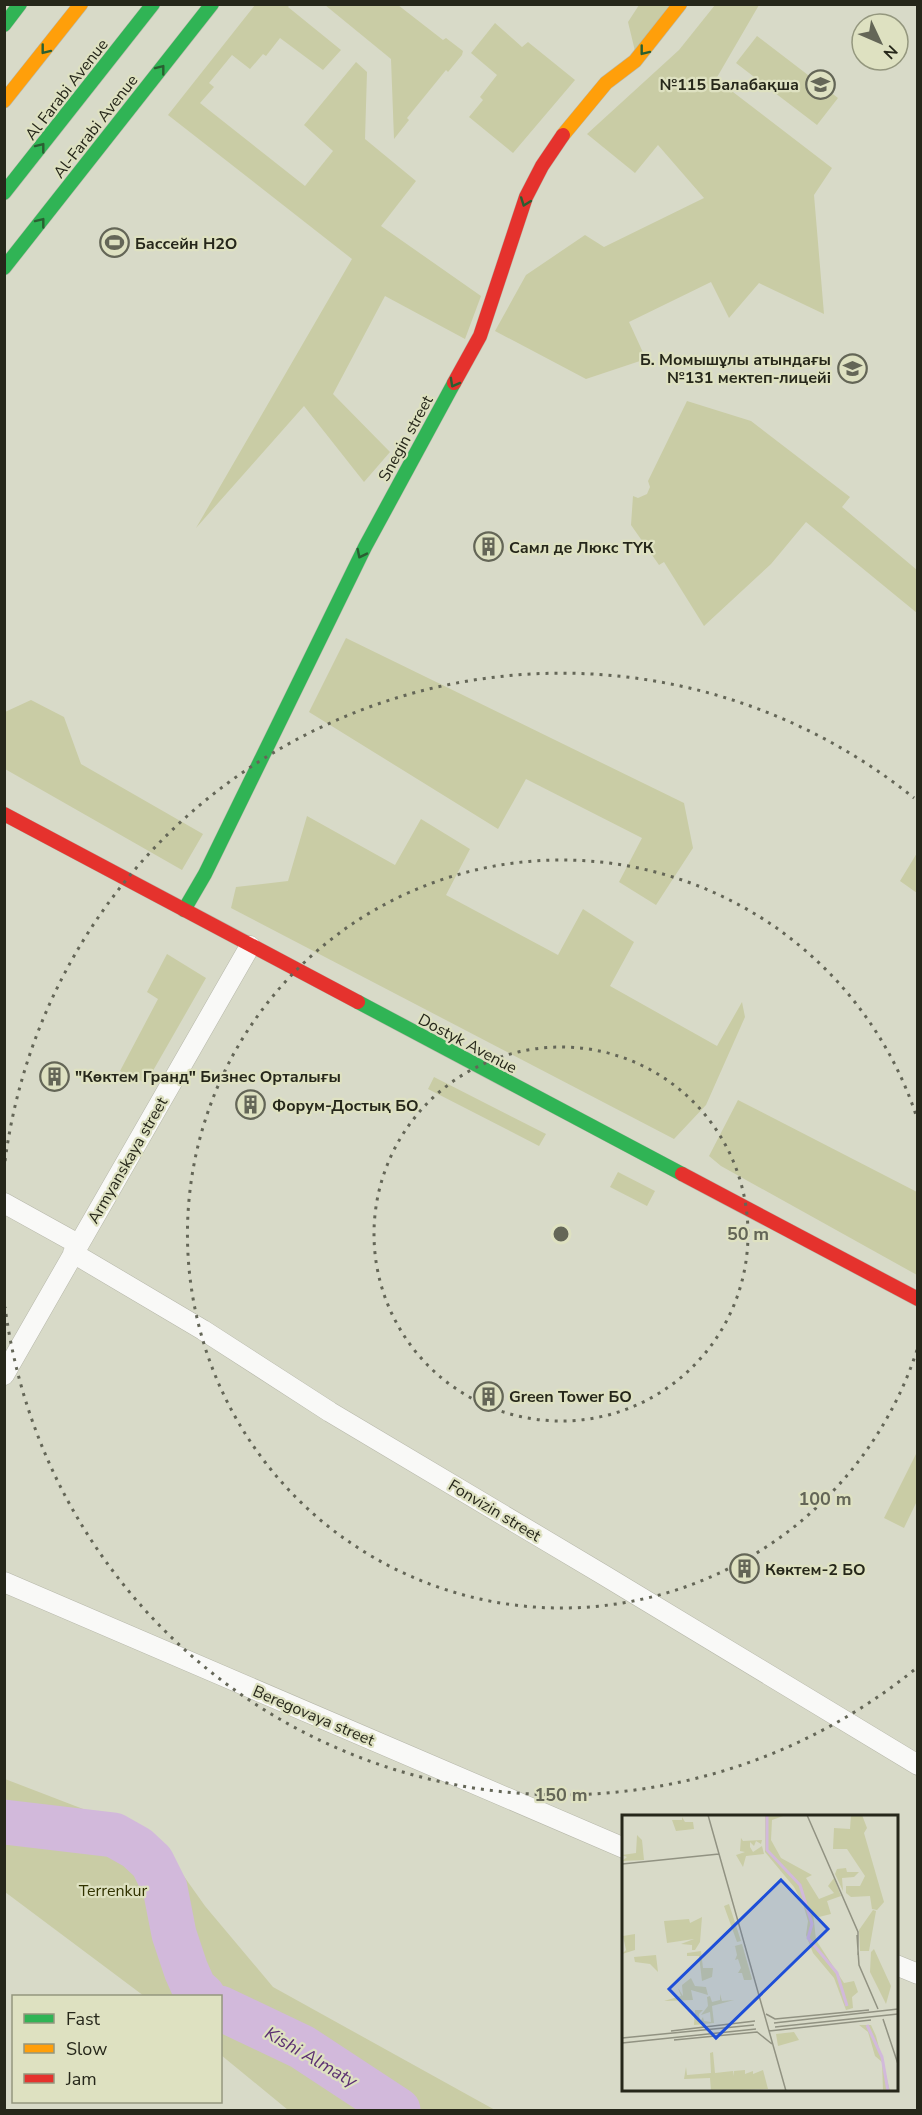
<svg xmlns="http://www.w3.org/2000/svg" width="922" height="2115" font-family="'Nunito Sans',sans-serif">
<rect width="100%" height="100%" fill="#d8dac8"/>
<path fill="#c9cca5" d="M255 5H290L288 7 341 50 323 70 280 38 266 56 263 54 250 69 232 55 209 83 214 87 200 103 305 186 333 151 304 125 356 62 367 72 365 139 416 181 381 226 481 296 465 339 385 296 333 394 390 452 364 482 304 406 196 528 352 259 168 115Z
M325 5H398L443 40 446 38 463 51 462 55 448 72 446 70 407 118 409 120 394 139 391 59Z
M639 5H671L635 51 628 22Z
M715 5H759L716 79 832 168 814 195 824 314 759 283 729 318 711 282 629 322 646 359 586 379 495 331 526 275 585 235 604 247 704 198 658 145 635 173 587 134 679 50Z
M495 23 522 47 528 42 575 80 513 153 469 117 483 100 480 97 497 75 471 53Z
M757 36 838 98 817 125 736 63Z
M687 401 751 421 850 497 842 507 917 570V613L806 522 771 564 704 626 664 562 659 565 631 525 633 496 638 498 647 494 650 487 648 481Z
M346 638 684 803 693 848 656 905 619 882 642 838 526 779 498 829 309 712Z
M31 700 64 717 81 764 203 834 182 870 5 769V712Z
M307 816 395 865 421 819 470 849 446 895 558 955 583 909 634 942 610 986 717 1046 742 1002 745 1017 706 1105 674 1139 231 908 236 887 288 881Z
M917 853V893L900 881Z
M167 954 206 978 146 1083 120 1071 158 999 147 992Z
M434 1077 546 1134 539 1146 428 1089Z
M738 1100 917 1192V1275L721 1166 709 1156Z
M618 1172 655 1191 647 1206 610 1187Z
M917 1452V1501L904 1528 884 1518Z
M5 1779 156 1837 205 1906 273 1987 495 2110H288L221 2055 220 1996H144L5 1892Z"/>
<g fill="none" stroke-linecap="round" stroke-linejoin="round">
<path stroke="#d2b9db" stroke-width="45" d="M4 1822 114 1835 137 1848 152 1862 165 1888 174 1934 186 1970 194 1988 203 1996
M220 2008 302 2047 398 2110"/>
<defs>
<path id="street" d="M4 1203 78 1244
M73 1253 203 1330 330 1412 602 1574 918 1765
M4 1375 250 946
M4 1582 624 1848
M896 1965 918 1974"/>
<path id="fast" d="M4 25 20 4
M4 193 153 4
M4 268 212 4
M184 910 205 874 365 547 454 383
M358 1002 682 1174"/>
<path id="slow" d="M4 101 81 4
M563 135 606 83 635 61 680 4"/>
<path id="jam" d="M454 383 480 336 526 197 542 166 563 135
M4 814 358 1002
M682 1174 918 1299"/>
</defs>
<use href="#street" stroke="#b6b7a9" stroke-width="21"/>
<use href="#fast" stroke="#b6b7a9" stroke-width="15"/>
<use href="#slow" stroke="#b6b7a9" stroke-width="15"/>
<use href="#jam" stroke="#b6b7a9" stroke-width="15"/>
<use href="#street" stroke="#f9f9f7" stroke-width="20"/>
<use href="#fast" stroke="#30b455" stroke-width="14"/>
<use href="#slow" stroke="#ff9f0a" stroke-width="14"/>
<use href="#jam" stroke="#e5322d" stroke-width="14"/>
</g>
<defs><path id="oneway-chevron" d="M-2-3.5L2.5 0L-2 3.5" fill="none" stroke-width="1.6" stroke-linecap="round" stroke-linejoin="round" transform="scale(1.5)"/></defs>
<g stroke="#2a5f32">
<use href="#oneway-chevron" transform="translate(45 50) rotate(128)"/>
<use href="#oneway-chevron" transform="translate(644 51) rotate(128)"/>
<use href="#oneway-chevron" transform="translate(161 69) rotate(-52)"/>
<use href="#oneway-chevron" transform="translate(41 147) rotate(-52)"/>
<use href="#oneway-chevron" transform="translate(525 202) rotate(110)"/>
<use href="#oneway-chevron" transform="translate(41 222) rotate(-52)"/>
<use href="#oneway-chevron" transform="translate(454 383) rotate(119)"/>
<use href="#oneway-chevron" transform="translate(361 554) rotate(116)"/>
</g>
<g fill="none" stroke="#646657" stroke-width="3" stroke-dasharray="3 6">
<circle cx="561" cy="1234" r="187"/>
<path d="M917 1350A374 374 0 1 1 917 1118"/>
<path d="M914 1670A561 561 0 0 1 5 1307M5 1161A561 561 0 0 1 914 798"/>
</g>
<defs>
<symbol id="school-ring" viewBox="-11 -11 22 22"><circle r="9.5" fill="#dee1c1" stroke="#646657" stroke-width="1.5"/><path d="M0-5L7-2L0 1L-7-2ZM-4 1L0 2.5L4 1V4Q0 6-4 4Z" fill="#646657"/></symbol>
<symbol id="stadium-ring" viewBox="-11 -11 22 22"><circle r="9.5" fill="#dee1c1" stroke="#646657" stroke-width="1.5"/><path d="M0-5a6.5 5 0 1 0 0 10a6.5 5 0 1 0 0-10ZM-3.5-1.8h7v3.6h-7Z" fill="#646657"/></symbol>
<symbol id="building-ring" viewBox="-11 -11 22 22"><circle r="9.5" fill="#dee1c1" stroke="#646657" stroke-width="1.5"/><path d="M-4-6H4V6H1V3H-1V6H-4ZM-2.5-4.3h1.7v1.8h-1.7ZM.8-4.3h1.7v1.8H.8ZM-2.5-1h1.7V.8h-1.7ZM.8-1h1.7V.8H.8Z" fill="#646657"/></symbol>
</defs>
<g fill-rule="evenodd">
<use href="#school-ring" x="804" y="68" width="33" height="33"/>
<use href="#stadium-ring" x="98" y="226" width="33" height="33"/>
<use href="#school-ring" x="836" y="352" width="33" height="33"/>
<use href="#building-ring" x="472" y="530" width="33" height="33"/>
<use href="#building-ring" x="38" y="1060" width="33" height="33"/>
<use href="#building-ring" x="234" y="1088" width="33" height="33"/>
<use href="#building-ring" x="472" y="1380" width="33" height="33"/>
<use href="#building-ring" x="728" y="1552" width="33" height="33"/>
</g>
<g text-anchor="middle" stroke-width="4.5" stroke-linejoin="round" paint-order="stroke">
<g font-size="16" font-weight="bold" fill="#26271a" stroke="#dee1c1" text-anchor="start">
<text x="799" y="90" text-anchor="end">№115 Балабақша</text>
<text x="135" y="249">Бассейн H2O</text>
<text x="831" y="365" text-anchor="end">Б. Момышұлы атындағы<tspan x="831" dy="18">№131 мектеп-лицейі</tspan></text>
<text x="509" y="553">Самл де Люкс ТҮК</text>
<text x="75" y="1082">"Көктем Гранд" Бизнес Орталығы</text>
<text x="272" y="1111">Форум-Достық БО</text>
<text x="509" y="1402">Green Tower БО</text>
<text x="765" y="1575">Көктем-2 БО</text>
</g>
<g font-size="16" fill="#26271a" stroke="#dee1c1">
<text transform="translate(66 89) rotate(-52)" y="6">Al Farabi Avenue</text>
<text transform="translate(95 126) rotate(-52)" y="6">Al-Farabi Avenue</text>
<text transform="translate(405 438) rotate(-61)" y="6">Snegin street</text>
<text transform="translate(468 1043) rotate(28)" y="6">Dostyk Avenue</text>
<text transform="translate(127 1160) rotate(-60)" y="6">Armyanskaya street</text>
<text transform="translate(495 1510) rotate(31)" y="6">Fonvizin street</text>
<text transform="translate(314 1715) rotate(23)" y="6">Beregovaya street</text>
</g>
<g font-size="16" fill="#323300" stroke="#dee1c1">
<text x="113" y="1896">Terrenkur</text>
</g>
<g font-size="18" font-style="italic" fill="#5c3072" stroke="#dee1c1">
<text transform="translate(311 2057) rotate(30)" y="6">Kіshі Almaty</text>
</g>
</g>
<g transform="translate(622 1815)">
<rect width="276" height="276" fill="#d8dac8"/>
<path d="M143 0H164L150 5 149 25 159 43 190 60 184 63 197 84 212 78 206 71 212 63 219 81 205 86 209 99 197 102 191 97 194 125 222 168 232 166 236 177 230 182 231 193 224 195 212 163 191 138 184 120 186 106 181 89 172 72 143 37ZM229 0H240L245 13 242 18 262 87 255 95 250 94 248 81 229 82 224 78V71H238L243 61 225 34H211L212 13 228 14ZM60 2 63 7H71L72 14 54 16 50 5H60ZM15 20 20 25 22 45 0 46 5 42 0 40 14 38ZM119 23 121 26 140 25 139 29 134 26 132 31 128 27V32L131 37 140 31 142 39 124 41 121 52 114 40 123 37 118 36ZM224 53 225 57H237L232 62 220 63 221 76 213 59 215 54ZM107 89 119 126 115 127 102 91ZM251 95 254 96 247 136H238L237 115ZM80 102 78 127 73 135H70V130L59 129 72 124 45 128 42 106 67 104 68 108ZM13 119V135L0 139 4 135 1 121ZM120 129 130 164 129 165H122L120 158H116L119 153 116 144 113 145 115 140 113 131 109 132ZM252 134 269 171 264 189 248 157 249 137ZM79 136 81 153H91L90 162 80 166 77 141H65V138ZM34 140 36 157 28 149 13 147 12 142ZM69 163 73 171 84 172 86 180 69 175 71 185 42 186 59 181 56 173 61 181 60 170ZM98 179 100 186 112 185 90 191 92 208 72 210 73 195H81L77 199 78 207 81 202 82 206 89 207 88 197 79 200 86 191 85 182 88 181 90 187 98 185ZM237 210H249L254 221 268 276H261L260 247 253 241 246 217ZM172 217 177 225 156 231 154 219ZM91 237 93 258 111 256 112 261V256L123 255V259L131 256V259L141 255 146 274 89 276 88 263 62 264 64 252 65 260 89 258 88 238Z" fill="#c9cca5"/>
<path fill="none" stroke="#d2b9db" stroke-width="3" d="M145 0V35L178 70 190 109 186 123 215 158 225 191M245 210 260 242 266 276"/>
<path fill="none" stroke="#919282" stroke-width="1.5" d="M86 0 164 276M185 0 236 117V140M0 49 97 39M235 120 237 150 256 194M144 199 153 204 247 195M261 204 276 249M152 208 276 194M153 212 276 199M49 216 133 206M147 216 249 205M0 223 132 210M52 225 135 217 150 229M0 228 134 214"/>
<path fill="#1d4ed8" fill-opacity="0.15" stroke="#1d4ed8" stroke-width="3" d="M159 65 206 114 94 223 47 174Z"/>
<rect width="276" height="276" fill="none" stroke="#26271a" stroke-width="3"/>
</g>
<circle cx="561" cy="1234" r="9" fill="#646657" stroke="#dee1c1" stroke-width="3"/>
<g font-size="18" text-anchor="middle" font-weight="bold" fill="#646657" stroke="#dee1c1" stroke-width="4.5" stroke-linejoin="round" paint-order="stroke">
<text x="748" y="1240">50 m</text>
<text x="825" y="1505">100 m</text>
<text x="561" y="1801">150 m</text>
</g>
<rect width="922" height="2115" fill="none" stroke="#26271a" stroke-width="12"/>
<rect x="12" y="1995" width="210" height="108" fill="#dee1c1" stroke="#94977e" stroke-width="1.5"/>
<rect x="24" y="2014" width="30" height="9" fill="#30b455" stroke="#94977e" stroke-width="1.5"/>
<text x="66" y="2025" font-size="18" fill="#26271a">Fast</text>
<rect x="24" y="2044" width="30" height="9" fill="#ff9f0a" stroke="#94977e" stroke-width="1.5"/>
<text x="66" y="2055" font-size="18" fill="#26271a">Slow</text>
<rect x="24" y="2074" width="30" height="9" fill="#e5322d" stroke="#94977e" stroke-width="1.5"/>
<text x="66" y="2085" font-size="18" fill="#26271a">Jam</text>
<g transform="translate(880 42) rotate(134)"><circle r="28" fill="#dee1c1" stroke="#94977e" stroke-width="1.5"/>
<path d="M0-4.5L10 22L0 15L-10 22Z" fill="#646657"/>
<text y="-9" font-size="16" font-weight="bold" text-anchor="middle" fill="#26271a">N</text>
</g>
</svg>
